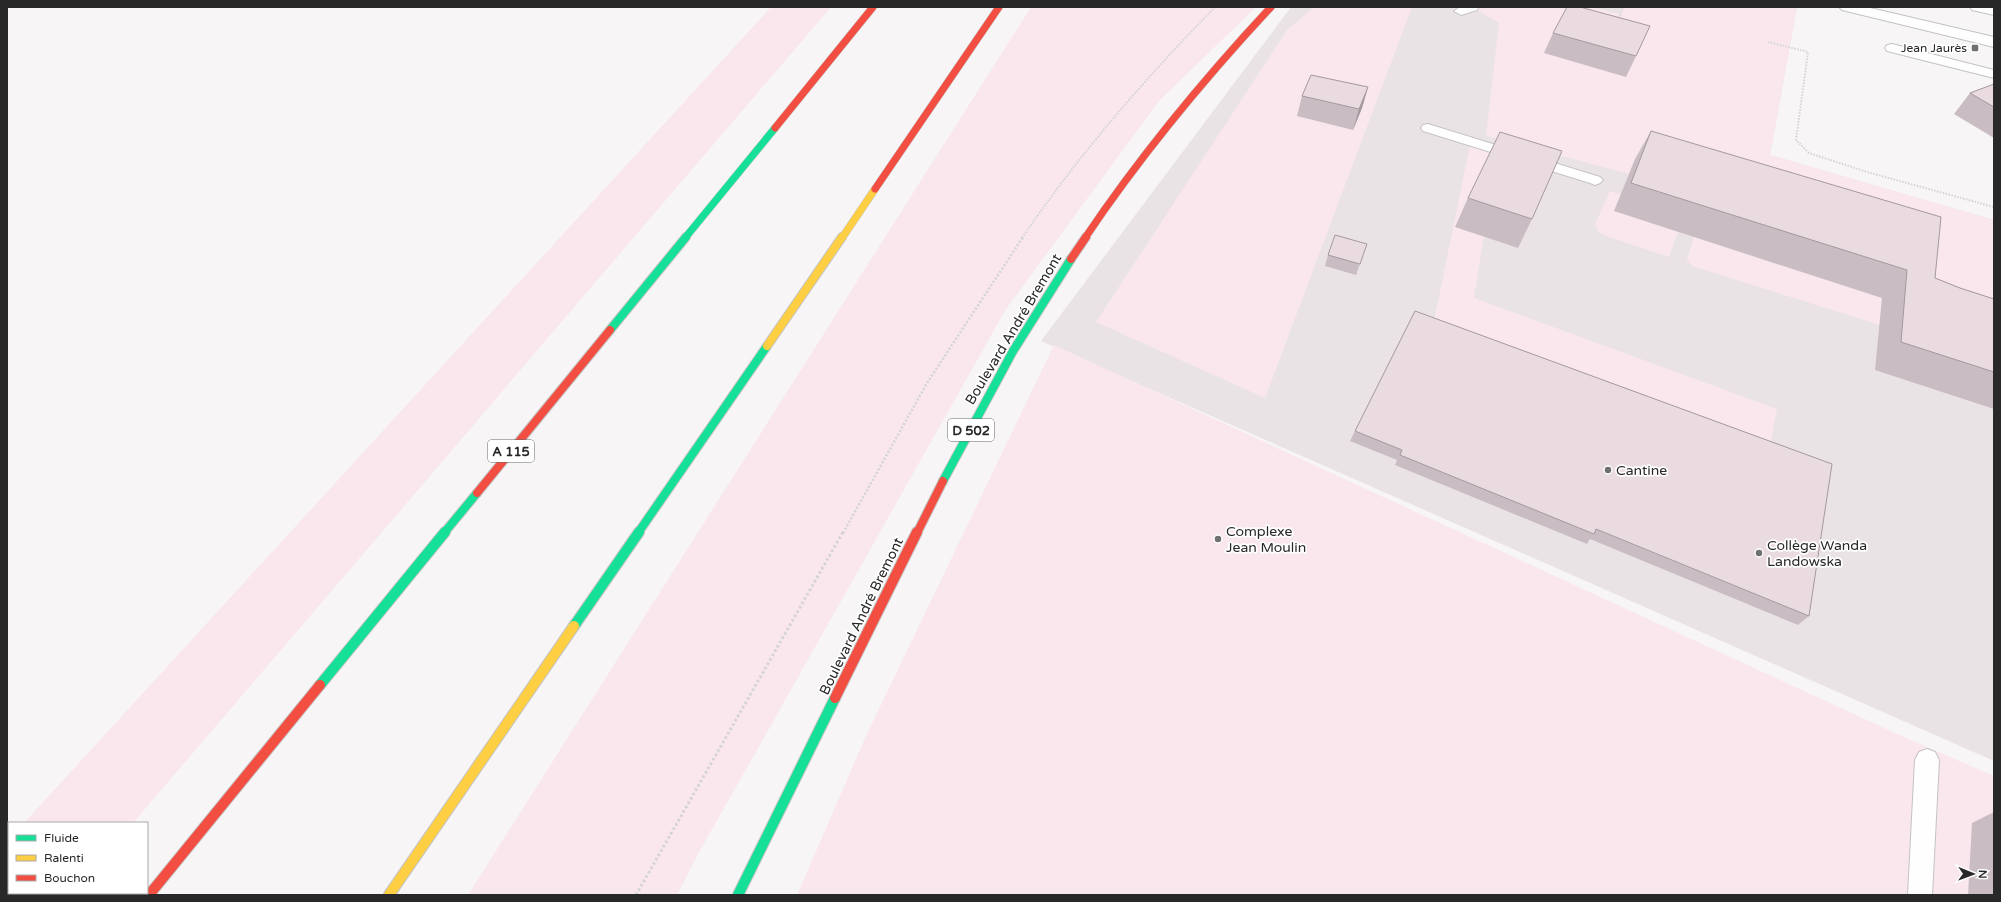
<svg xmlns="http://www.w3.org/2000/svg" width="2001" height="902" font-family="'Varela Round',sans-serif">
<rect width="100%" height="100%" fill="#f7f5f6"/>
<path fill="#eae3e6" d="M1291 7H1797L1770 155 1994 220V761L1041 341Z"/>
<path fill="#f9e7ed" d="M771 7H831L133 823H24Z
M1031 7H1256L1159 101 1006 309 697 856 677 895H468Z
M1314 7H1412L1265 398 1096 322 1287 30Z
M1472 7H1591L1619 14 1622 7H1797L1770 155 1994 220V334L1922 312 1938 247 1638 154 1629 174 1486 136 1499 23Z
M1470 145 1553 172 1456 227 1484 236 1474 298 1777 409 1768 455 1410 322 1411 317 1434 321Z
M1610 191 1621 194 1615 211 1678 232 1669 257 1603 235 1597 230 1595 224Z
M1694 237 1882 298 1880 325 1692 266 1687 259Z
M1054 345 1895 733 1994 776V895H797L866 736Z
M9 840V893H73L72 895H7V842Z"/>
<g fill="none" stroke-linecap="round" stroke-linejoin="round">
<defs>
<path id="lane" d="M1460 7H1479L1477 10 1461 15 1454 11Z
M1970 7H1994V15L1972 10Z
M1892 44 1994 70V78L1887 51 1885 48 1887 45Z
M1428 124 1600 177 1603 180 1600 183 1595 185 1590 183 1423 131 1421 128 1423 125Z
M1927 749 1935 752 1939 760 1932 895H1908L1915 760 1919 752Z"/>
<path id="street" d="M1839 7H1866L1994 37V47L1842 10Z"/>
<path id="fast-far2" d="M685 238 775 128"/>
<path id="fast-far1" d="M610 330 686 237
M943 481 1013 351 1071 259
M444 533 477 493
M638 533 767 346"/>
<path id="fast" d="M574 626 639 532
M320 685 445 532
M738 895 835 698"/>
<path id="slow-far2" d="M842 238 875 189"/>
<path id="slow-far1" d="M767 346 842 237"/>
<path id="slow" d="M389 895 574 626"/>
<path id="jam-far2" d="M775 128 873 7
M875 189 999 7
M1085 238C1141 155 1204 79 1271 7"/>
<path id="jam-far1" d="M1071 259 1086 237
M477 493 610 330
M917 533 943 481"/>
<path id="jam" d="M835 698 917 532
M149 895 320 685"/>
</defs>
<use href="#lane" stroke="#c4c3c3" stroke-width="2"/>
<use href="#street" stroke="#c4c3c3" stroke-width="2"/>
<use href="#fast-far2" stroke="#c4c3c3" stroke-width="8"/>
<use href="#fast-far1" stroke="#c4c3c3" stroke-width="10"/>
<use href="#fast" stroke="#c4c3c3" stroke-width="12"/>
<use href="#slow-far2" stroke="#c4c3c3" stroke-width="8"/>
<use href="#slow-far1" stroke="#c4c3c3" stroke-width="10"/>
<use href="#slow" stroke="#c4c3c3" stroke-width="12"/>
<use href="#jam-far2" stroke="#c4c3c3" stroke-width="8"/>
<use href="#jam-far1" stroke="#c4c3c3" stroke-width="10"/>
<use href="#jam" stroke="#c4c3c3" stroke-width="12"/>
<path stroke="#d5d4d4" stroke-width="2" stroke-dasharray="1.5 1.5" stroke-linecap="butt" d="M1618 21 1623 7
M1768 42 1808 52 1796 140 1809 153 1867 172 1994 207
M1022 238C1079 154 1145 79 1215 7"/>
<path stroke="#d5d4d4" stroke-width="2.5" stroke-dasharray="2 2" stroke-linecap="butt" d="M843 533 927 383 1023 237"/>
<path stroke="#d5d4d4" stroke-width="3" stroke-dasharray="2.5 2.5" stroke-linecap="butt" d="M636 895 843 532"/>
<use href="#lane" fill="#fefefe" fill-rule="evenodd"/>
<use href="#street" fill="#fefefe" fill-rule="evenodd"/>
<use href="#fast-far2" stroke="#16e098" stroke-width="7"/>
<use href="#fast-far1" stroke="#16e098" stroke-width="8"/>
<use href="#fast" stroke="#16e098" stroke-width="10"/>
<use href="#slow-far2" stroke="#ffcf43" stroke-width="7"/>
<use href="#slow-far1" stroke="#ffcf43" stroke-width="8"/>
<use href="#slow" stroke="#ffcf43" stroke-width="10"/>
<use href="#jam-far2" stroke="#f24e42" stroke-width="7"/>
<use href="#jam-far1" stroke="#f24e42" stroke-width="8"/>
<use href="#jam" stroke="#f24e42" stroke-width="10"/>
</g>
<path fill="#c9bcc2" d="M1553 33 1636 56 1626 77 1544 53Z
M1994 84V138L1954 114 1970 93Z
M1368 87 1362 108 1353 130 1297 116 1302 96Z
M1651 131 1935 278 1960 288 1994 299V409L1875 370 1882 298 1614 211 1635 159Z
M1468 198 1532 219 1518 248 1455 227Z
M1367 244 1356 275 1325 266 1328 255Z
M1355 431 1809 616 1798 625 1590 539 1587 544 1395 465 1397 460 1350 441Z
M1994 812V895H1968L1972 823Z"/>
<path fill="#a4999e" d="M1368 87 1362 108 1353 130 1359 109Z"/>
<path fill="#eadbe1" stroke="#a4999e" d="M1567 7H1580L1650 26 1636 56 1553 33Z
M1311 75 1368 87 1359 109 1302 96Z
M1994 84V107L1970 93Z
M1651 131 1941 217 1935 278 1960 288 1994 299V372L1901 342 1907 270 1631 183Z
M1500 132 1562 151 1532 219 1468 198Z
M1335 235 1367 244 1360 264 1328 255Z
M1415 311 1832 464 1809 616 1596 529 1594 534 1400 455 1402 450 1355 431Z"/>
<g fill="#717070" stroke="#fff" stroke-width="1.5">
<rect x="1971" y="44" width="8" height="8" rx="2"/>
<circle cx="1608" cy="470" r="4"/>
<circle cx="1218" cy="539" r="4"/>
<circle cx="1759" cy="553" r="4"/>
</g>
<g text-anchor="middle" stroke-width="3.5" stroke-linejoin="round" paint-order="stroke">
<g font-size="12" fill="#292828" stroke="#fff" text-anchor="end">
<text x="1967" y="52">Jean Jaurès</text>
</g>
<g fill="#fff" stroke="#696868" stroke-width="1">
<rect x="948" y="419" width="46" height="22" rx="3"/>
<rect x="488" y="440" width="46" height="22" rx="3"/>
</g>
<g font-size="13" font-weight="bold" fill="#292828">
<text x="971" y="435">D 502</text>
<text x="511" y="456">A 115</text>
</g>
<g font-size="14" fill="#292828" stroke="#fff">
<text transform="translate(1013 329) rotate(-59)" y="5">Boulevard André Bremont</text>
<text transform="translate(861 616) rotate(-64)" y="5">Boulevard André Bremont</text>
</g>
<g font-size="14" fill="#292828" stroke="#fff" text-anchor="start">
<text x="1616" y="475">Cantine</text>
<text x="1226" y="536">Complexe<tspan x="1226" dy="16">Jean Moulin</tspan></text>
<text x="1767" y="550">Collège Wanda<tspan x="1767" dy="16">Landowska</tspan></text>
</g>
</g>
<rect width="2001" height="902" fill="none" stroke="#292828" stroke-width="16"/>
<rect x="8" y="822" width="140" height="72" fill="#ffffff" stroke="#a9a9a9"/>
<rect x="16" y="835" width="20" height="6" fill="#16e098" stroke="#a9a9a9"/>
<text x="44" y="842" font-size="12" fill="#292828">Fluide</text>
<rect x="16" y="855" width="20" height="6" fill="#ffcf43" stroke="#a9a9a9"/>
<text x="44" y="862" font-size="12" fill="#292828">Ralenti</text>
<rect x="16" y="875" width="20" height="6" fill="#f24e42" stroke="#a9a9a9"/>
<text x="44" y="882" font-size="12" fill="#292828">Bouchon</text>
<g transform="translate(1973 874) rotate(91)" stroke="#ffffff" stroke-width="3" paint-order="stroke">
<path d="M0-3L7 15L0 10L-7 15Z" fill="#292828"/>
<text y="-6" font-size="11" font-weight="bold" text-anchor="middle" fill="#292828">N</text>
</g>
</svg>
